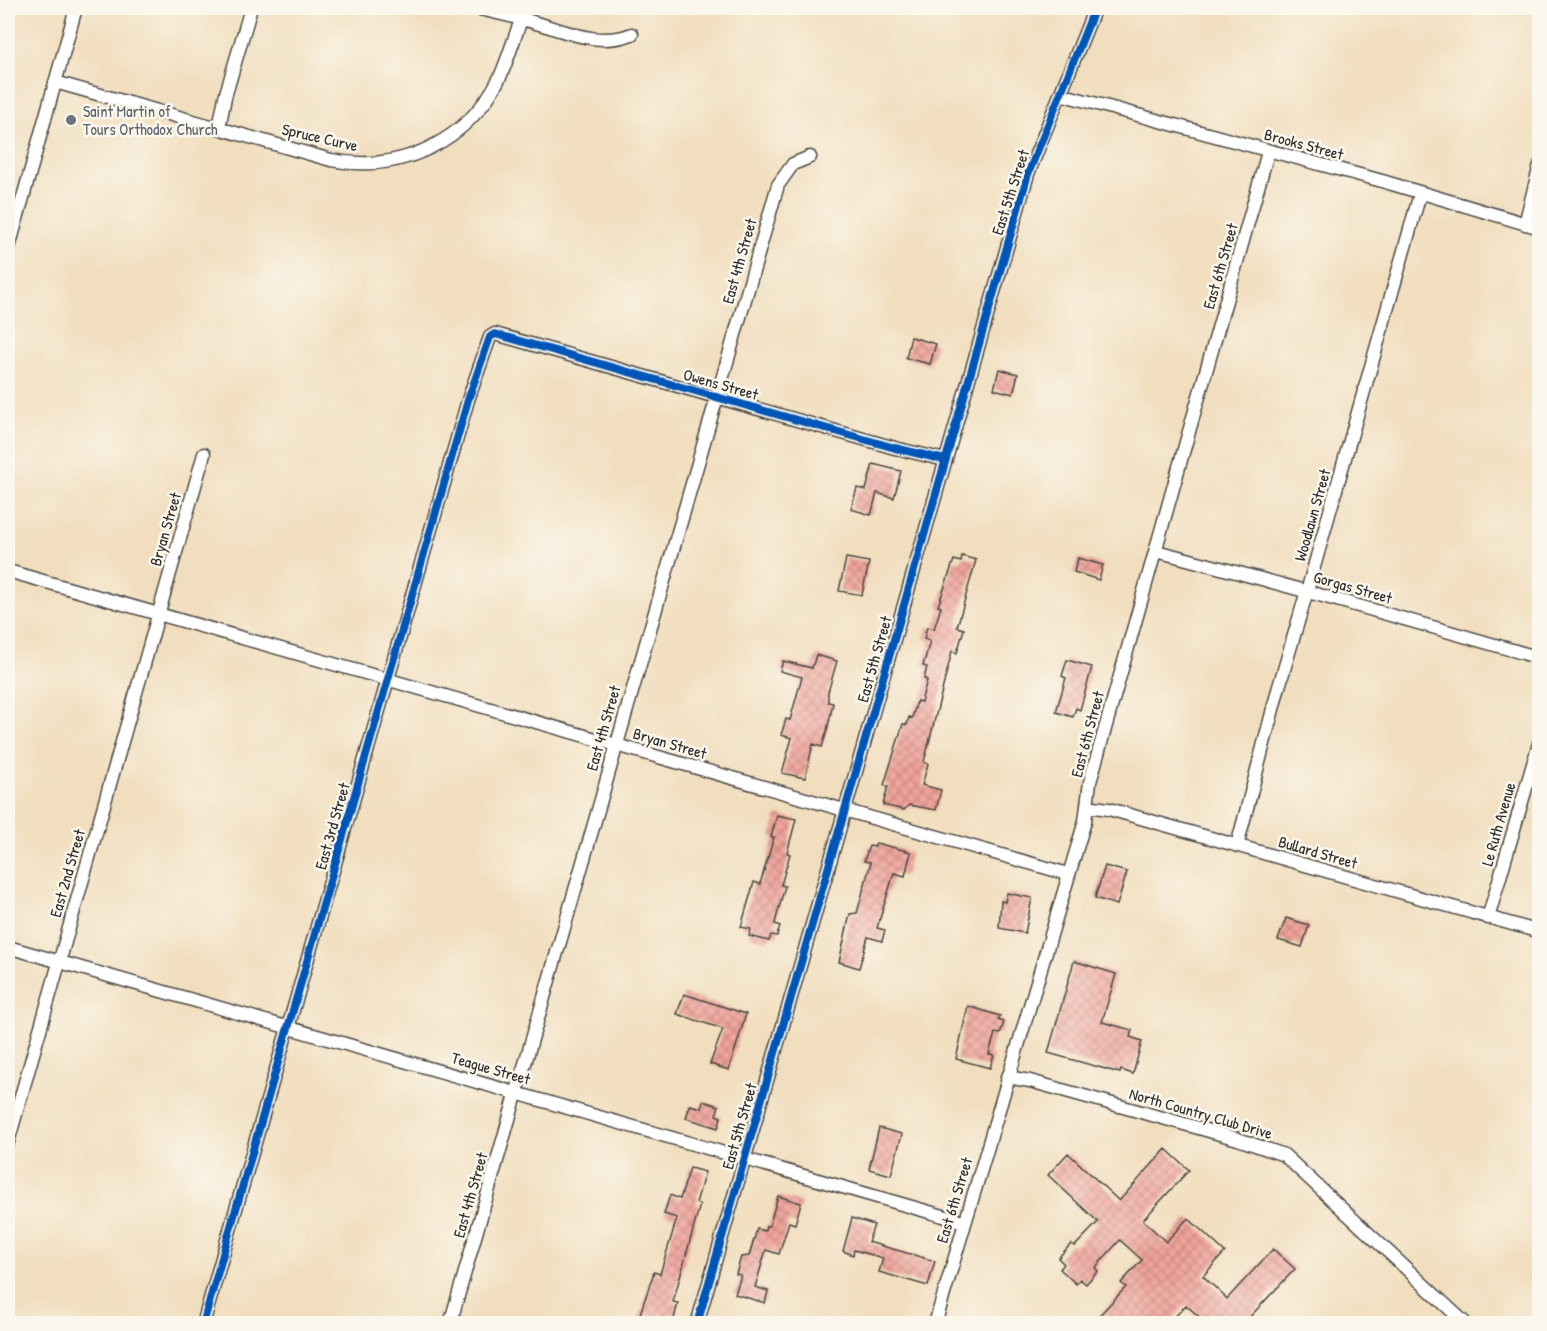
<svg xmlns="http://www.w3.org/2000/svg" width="1547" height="1331" font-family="'Patrick Hand',sans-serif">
<defs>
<pattern id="building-cross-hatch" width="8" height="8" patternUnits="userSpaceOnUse" patternTransform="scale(1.5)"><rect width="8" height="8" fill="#f1a49b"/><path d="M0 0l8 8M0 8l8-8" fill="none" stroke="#c3867f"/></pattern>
</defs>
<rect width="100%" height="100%" fill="#fbf7ec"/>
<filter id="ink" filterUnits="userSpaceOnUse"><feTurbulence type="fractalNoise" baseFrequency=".0167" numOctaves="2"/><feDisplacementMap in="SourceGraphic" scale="12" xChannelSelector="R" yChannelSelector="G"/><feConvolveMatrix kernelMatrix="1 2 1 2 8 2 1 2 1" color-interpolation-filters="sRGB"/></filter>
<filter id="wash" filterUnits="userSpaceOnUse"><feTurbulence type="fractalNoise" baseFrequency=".008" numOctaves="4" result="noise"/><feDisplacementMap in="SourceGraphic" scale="24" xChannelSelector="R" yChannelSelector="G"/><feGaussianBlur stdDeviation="1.35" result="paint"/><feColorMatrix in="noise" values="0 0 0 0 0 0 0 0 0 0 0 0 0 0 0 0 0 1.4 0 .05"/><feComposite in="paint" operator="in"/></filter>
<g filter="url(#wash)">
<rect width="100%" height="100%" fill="#f1debe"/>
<g id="blocks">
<path fill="url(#building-cross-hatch)" d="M911 337 936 344 930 364 906 358Z
M999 369 1018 374 1013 394 994 389Z
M873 464 901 471 894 498 877 493 871 515 851 509 857 488 866 490Z
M962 556 976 560 957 627 964 629 957 653 952 651 924 762 928 764 922 785 941 790 936 810 909 805 904 810 883 805 888 786 884 785 903 724 907 725 909 717 912 718 917 701 921 702 927 680 924 679 927 667 923 666 930 641 924 639 927 627 934 629 941 607 938 606 954 560 961 562Z
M846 558 869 562 862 595 839 591Z
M1078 558 1103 565 1099 580 1074 572Z
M816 655 837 661 828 692V702L833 703 827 731 822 747 813 744 805 778 782 773 792 738 781 735 786 719 790 720 802 677 780 671 783 661 812 668Z
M1067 660 1092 667 1080 710 1076 708 1073 717 1056 712 1066 678 1062 676Z
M777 815 796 819 787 853 790 854 781 885 785 886 776 919 775 924 780 926 777 936 771 935 769 941 749 936 751 929 741 927 754 882 760 884 774 837H771Z
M876 843 911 852 905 876 894 873 877 928 885 930 882 941 868 937 859 968 839 962 850 914 857 913 870 866V862L864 861 869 846 875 847Z
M1105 866 1127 872 1117 905 1095 898Z
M1007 893 1032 898 1025 933 999 928 1001 901 1005 902Z
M1286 918 1309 925 1302 947 1278 940Z
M1074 961 1116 974 1102 1022 1132 1030 1130 1037 1142 1041 1133 1074 1121 1070 1120 1073 1048 1053Z
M684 994 746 1014 729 1070 710 1064 723 1029 677 1014Z
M968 1006 1000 1016 998 1020 1004 1022 1000 1034 995 1033 989 1054 994 1055 990 1068 956 1059Z
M703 1101 719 1106 716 1115 721 1117 718 1128 686 1118 690 1105 701 1108Z
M879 1128 902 1134 891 1175 869 1169Z
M1166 1149 1189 1170 1143 1220 1166 1242 1188 1218 1225 1252 1203 1276 1227 1299 1273 1249 1295 1269 1244 1323H1206L1186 1305 1169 1323H1092L1126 1287 1121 1283 1142 1260 1120 1240 1095 1268 1098 1271 1086 1284 1080 1279 1076 1284 1060 1269 1064 1264 1058 1258 1071 1244 1075 1246 1098 1222 1048 1175 1068 1153 1119 1201Z
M690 1168 705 1172 696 1203 700 1205 673 1302 678 1303 673 1323H637L654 1272 660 1274 677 1218 664 1214 670 1195 680 1199Z
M778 1196 801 1203 795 1224 789 1222 779 1254 766 1250 755 1287 768 1291 765 1303 735 1294 741 1275 736 1274 741 1257 749 1256 757 1229 765 1231 766 1226H769Z
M852 1218 874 1225 868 1242 935 1261 928 1286 879 1272 883 1258 854 1250 853 1255 843 1251Z"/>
</g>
</g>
<g filter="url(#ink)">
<use href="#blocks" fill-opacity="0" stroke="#494641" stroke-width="1.5"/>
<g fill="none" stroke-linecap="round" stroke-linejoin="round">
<defs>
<path id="street" d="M476 8C496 13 516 17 536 23 569 32 598 47 632 34
M55 82 331 160C401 174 468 141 500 77 510 55 516 30 526 8
M1060 94 1382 181 1540 228
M219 128 225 97 251 8
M1525 224 1540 165
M8 251 76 8
M1156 551C1285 584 1412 621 1540 658
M8 571 1068 874
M1087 806 1109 809 1540 932
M1237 846 1278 690 1312 574 1420 194
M1488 918 1540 740
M8 947 964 1222
M1007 1077 1030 1081 1238 1139 1284 1155 1466 1324
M8 1142 204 454
M203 1324 468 400 490 337 495 334 506 337 895 448 945 460
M450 1324 778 185 793 164 810 157
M697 1324 1028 174 1095 8
M935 1324 1085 821 1090 782 1268 152"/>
</defs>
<use href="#street" stroke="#494641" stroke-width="15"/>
<use href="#street" stroke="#fff" stroke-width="12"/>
<defs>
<path id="cycleway" d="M203 1324 468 400 490 337 495 334 506 337 895 448 945 460
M697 1324 1028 174 1095 8"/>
</defs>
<use href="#cycleway" stroke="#fbf7ec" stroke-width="11"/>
<use href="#cycleway" stroke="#0057b8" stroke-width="8"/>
</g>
</g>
<circle fill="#6b7280" stroke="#fbf7ec" stroke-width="2" cx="71" cy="120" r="6"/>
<g text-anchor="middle" stroke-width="5" stroke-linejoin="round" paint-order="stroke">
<g font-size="16" fill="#5b616d" stroke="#fbf7ec" text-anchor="start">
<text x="83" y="117">Saint Martin of<tspan x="83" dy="18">Tours Orthodox Church</tspan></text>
</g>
<g font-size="16" fill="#2b2b2b" stroke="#fbf7ec">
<text transform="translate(320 137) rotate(13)" y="6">Spruce Curve</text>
<text transform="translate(1304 144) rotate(15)" y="6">Brooks Street</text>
<text transform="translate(1010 192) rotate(-72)" y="6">East 5th Street</text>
<text transform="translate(739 261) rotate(-74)" y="6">East 4th Street</text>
<text transform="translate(1220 266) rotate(-74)" y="6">East 6th Street</text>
<text transform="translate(721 384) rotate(16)" y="6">Owens Street</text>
<text transform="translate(1312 515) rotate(-74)" y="6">Woodlawn Street</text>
<text transform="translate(165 529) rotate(-74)" y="6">Bryan Street</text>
<text transform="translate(1353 587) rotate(16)" y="6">Gorgas Street</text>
<text transform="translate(874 659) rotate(-74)" y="6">East 5th Street</text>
<text transform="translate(603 728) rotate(-74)" y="6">East 4th Street</text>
<text transform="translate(1087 734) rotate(-75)" y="6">East 6th Street</text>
<text transform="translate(670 743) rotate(16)" y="6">Bryan Street</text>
<text transform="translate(1498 824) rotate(-74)" y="6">Le Ruth Avenue</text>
<text transform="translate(332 826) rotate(-74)" y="6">East 3rd Street</text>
<text transform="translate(1318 852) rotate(16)" y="6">Bullard Street</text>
<text transform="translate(67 873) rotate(-74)" y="6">East 2nd Street</text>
<text transform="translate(491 1068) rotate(16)" y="6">Teague Street</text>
<text transform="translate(1201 1113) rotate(16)" y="6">North Country Club Drive</text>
<text transform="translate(739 1126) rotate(-74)" y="6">East 5th Street</text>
<text transform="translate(470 1195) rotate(-74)" y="6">East 4th Street</text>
<text transform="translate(954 1200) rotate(-73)" y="6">East 6th Street</text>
</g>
</g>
<rect width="1547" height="1331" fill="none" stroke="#fbf7ec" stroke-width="30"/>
</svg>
